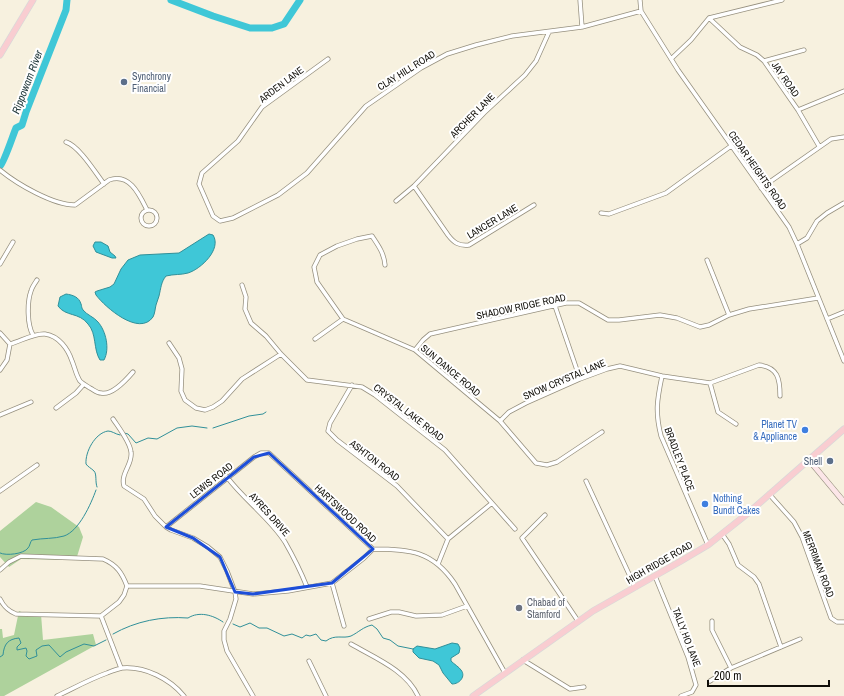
<svg xmlns="http://www.w3.org/2000/svg" width="844" height="696" font-family="'Archivo Narrow',sans-serif">
<rect width="100%" height="100%" fill="#f7f1df"/>
<path fill="#aed29c" d="M36 502 51 507 79 527 83 537 76 560 21 559 9 567 0 557V531Z
M19 611 24 613 41 614 43 640 93 634 96 645 4 696H0V629H2L3 638 14 635Z"/>
<path fill="#3fc7d7" stroke="#319099" d="M209 234 213 235C222 249 201 269 188 273 181 275 174 274 166 276 161 282 161 288 159 296 158 299 157 302 156 305 155 309 155 313 153 317 139 337 105 307 96 295L95 292 97 291 110 287 114 284 121 269 128 260 140 255 179 253Z
M95 242H101L108 246 110 252 115 256 116 258H112L96 252 93 246Z
M66 294C73 295 79 297 81 304 82 306 81 307 83 310 87 315 94 317 98 322 106 331 110 349 104 360H100C93 349 97 334 88 324 79 312 66 317 58 306L60 297Z
M452 643 458 644 460 648 459 653 451 658V661C454 664 459 667 461 670 466 676 460 684 452 684L443 673 439 665 433 661 419 658 413 652V649L417 646 435 649Z"/>
<g fill="none" stroke-linecap="round" stroke-linejoin="round">
<path stroke="#319099" stroke-width="1" d="M213 428 249 416 263 414 266 412
M124 433 128 434 136 443 148 438 157 439 177 428 192 426 207 428
M97 487C95 482 97 474 94 471 91 468 88 467 86 464 85 452 95 433 108 431 112 431 115 434 120 435
M0 553C6 556 24 554 28 548 30 546 30 542 32 540 43 538 54 539 64 536 79 531 91 504 96 490
M233 624 240 627 250 623 259 628H267L284 636 292 634 302 638 306 635 310 636 316 634 321 640 326 641C335 634 343 639 351 636 359 632 363 627 372 625L377 629 383 638 390 640 398 646 413 649
M113 634C136 621 162 616 188 618 199 611 213 615 223 622
M0 657 3 655C4 644 8 639 19 638L21 643 17 647V650L26 648 27 651 26 656 29 659 37 656 36 650 42 646 49 645 60 657 66 652 84 644 94 646 106 640"/>
<path stroke="#3fc7d7" stroke-width="7" d="M171 0 213 16 250 28H272L284 24 300 0
M0 166C4 163 13 135 16 128L22 125 26 112 66 10 67 0"/>
<defs>
<path id="street" d="M580 0 582 27
M640 0 641 11 678 70 789 227 797 244 844 361
M709 18 740 47 757 55 764 61 798 110 819 146
M328 59 262 107 238 141 202 173 199 184 213 216 220 221 233 218 278 195 307 173 366 106 421 68 447 54 476 45 512 36 582 27 641 11
M671 59 691 40 709 18 782 0
M764 61 804 50
M798 110 844 91
M66 142C79 146 95 172 104 184
M0 170C17 184 53 205 75 205L109 180C130 172 140 196 147 210
M414 186 448 235C454 243 459 246 469 245L534 205
M761 188 831 139 844 137
M396 201 414 186 484 113 525 75 536 61 549 32
M141 218a8 8 0 1 1 16 0a8 8 0 1 1-16 0Z
M601 213 609 214 666 193 731 146
M797 244 807 238 817 221 827 213 844 203
M707 260 729 315
M0 264 13 242
M385 265C384 253 378 245 372 236L357 239 337 246 320 255 314 267 317 282 343 319 415 350 500 421 536 463 547 465 557 462 602 432
M242 285 246 297 245 309 251 323 266 336 281 354 307 380 362 387 375 395 445 450 515 529
M555 306 580 379
M827 319 844 312
M0 333 10 344C21 341 34 333 45 334 59 336 68 349 72 361 75 368 76 375 80 381 83 384 87 386 90 388 94 390 97 393 101 393 112 396 127 379 133 372
M33 335C27 325 27 302 31 291 32 287 35 283 37 280
M315 339 343 319
M169 343 179 358 182 369 181 391 185 400 196 408 205 410 213 407 222 401 242 379 281 354
M415 350 423 340 430 334 566 303H579L608 320H619L660 315 677 318 700 327 709 325 729 315 749 309 818 298
M0 370 7 360 10 344
M662 376C657 400 655 412 661 436L708 545
M710 383 718 412 736 424
M352 385 330 423 328 431 337 440 397 486 448 539
M56 408 76 393 84 384
M0 415 31 402
M113 419C119 428 130 442 131 452 133 464 120 474 124 486L144 499 155 516 166 527 171 530 193 538 208 547 220 557 227 571 235 592 236 599 230 619 224 631V640L227 651 253 696
M500 421 509 412 526 403 580 379 607 369 620 366 662 376 710 383 759 365C778 367 780 379 780 396
M227 477C244 500 270 518 285 542 293 556 301 572 307 587
M586 481 635 587
M0 491 37 465
M769 494 794 522 802 537 831 618 837 622H844
M545 515 522 538 578 621
M166 527 254 457 261 453H269L373 549C410 549 433 551 455 584L505 673
M722 534 729 544 738 565 754 577 759 584 781 647
M438 564 448 539 492 503
M0 570 9 562 21 556 103 559C117 565 122 573 127 586
M655 576 688 657 696 685 692 692 681 696
M332 583 344 626
M127 586H200L253 594 288 591 332 583 364 558 373 549
M0 599C4 607 8 611 16 614L101 616 119 602 124 595 127 586
M101 616 121 668
M369 619 391 612H399L416 616 442 615 467 606
M712 621V630L731 668
M351 644C375 658 406 670 418 696
M523 660 570 689 584 687
M309 661 326 696
M710 681 731 668 800 639
M57 696C74 688 90 679 107 673 112 671 117 669 122 668 145 666 170 679 184 696"/>
<path id="secondary" d="M809 460 844 502"/>
<path id="primary" d="M0 55 33 0
M473 696 593 611 681 561 708 545 747 514 844 429"/>
</defs>
<use href="#street" stroke="#96907f" stroke-width="5"/>
<use href="#secondary" stroke="#96907f" stroke-width="6"/>
<use href="#primary" stroke="#d9d9d8" stroke-width="7"/>
<use href="#street" stroke="#fff" stroke-width="3.5"/>
<use href="#secondary" stroke="#fce6e8" stroke-width="5"/>
<use href="#primary" stroke="#f9cdd1" stroke-width="5.5"/>
</g>
<path fill="none" stroke="#1d4ed8" stroke-width="3" stroke-linejoin="round" d="M269 453 373 549 332 583 253 594 235 592 220 557 193 538 166 527 254 457Z"/>
<g fill="#5c6f8a" stroke="#fff" stroke-width="1.5">
<circle cx="124" cy="82" r="4"/>
<circle cx="830" cy="461" r="4"/>
</g>
<g fill="#3f7fe0" stroke="#fff" stroke-width="1.5">
<circle cx="805" cy="430" r="4"/>
<circle cx="705" cy="504" r="4"/>
</g>
<circle fill="#6b7280" stroke="#fff" stroke-width="1.5" cx="519" cy="608" r="4"/>
<g text-anchor="middle" stroke-width="4" stroke-linejoin="round" paint-order="stroke">
<g font-size="10" fill="#110f09" stroke="#fff">
<text transform="translate(406 70) rotate(-32)" y="4">CLAY HILL ROAD</text>
<text transform="translate(786 79) rotate(55)" y="4">JAY ROAD</text>
<text transform="translate(281 84) rotate(-37)" y="4">ARDEN LANE</text>
<text transform="translate(472 115) rotate(-45)" y="4">ARCHER LANE</text>
<text transform="translate(758 170) rotate(55)" y="4">CEDAR HEIGHTS ROAD</text>
<text transform="translate(492 221) rotate(-31)" y="4">LANCER LANE</text>
<text transform="translate(521 306) rotate(-12)" y="4">SHADOW RIDGE ROAD</text>
<text transform="translate(451 370) rotate(40)" y="4">SUN DANCE ROAD</text>
<text transform="translate(564 379) rotate(-23)" y="4">SNOW CRYSTAL LANE</text>
<text transform="translate(409 412) rotate(38)" y="4">CRYSTAL LAKE ROAD</text>
<text transform="translate(680 459) rotate(69)" y="4">BRADLEY PLACE</text>
<text transform="translate(375 460) rotate(38)" y="4">ASHTON ROAD</text>
<text transform="translate(211 480) rotate(-38)" y="4">LEWIS ROAD</text>
<text transform="translate(346 513) rotate(43)" y="4">HARTSWOOD ROAD</text>
<text transform="translate(270 514) rotate(48)" y="4">AYRES DRIVE</text>
<text transform="translate(659 562) rotate(-30)" y="4">HIGH RIDGE ROAD</text>
<text transform="translate(819 564) rotate(69)" y="4">MERRIMAN ROAD</text>
<text transform="translate(687 637) rotate(69)" y="4">TALLY HO LANE</text>
</g>
<g font-size="10" fill="#4e5e75" stroke="#fff" text-anchor="start">
<text x="132" y="80">Synchrony<tspan x="132" dy="12">Financial</tspan></text>
<text x="822" y="465" text-anchor="end">Shell</text>
</g>
<g font-size="10" fill="#366cbe" stroke="#fff" text-anchor="end">
<text x="797" y="428">Planet TV<tspan x="797" dy="12">&amp; Appliance</tspan></text>
<text x="713" y="502" text-anchor="start">Nothing<tspan x="713" dy="12">Bundt Cakes</tspan></text>
</g>
<g font-size="10" fill="#5b616d" stroke="#fff" text-anchor="start">
<text x="527" y="606">Chabad of<tspan x="527" dy="12">Stamford</tspan></text>
</g>
<g font-size="11" font-style="italic" fill="#1d3437" stroke="#fff">
<text transform="translate(27 82) rotate(-69)" y="4">Rippowam River</text>
</g>
</g>
<path d="M708 680v6h121v-6" fill="none" stroke="#110f09" stroke-width="2"/>
<text x="714" y="680" font-size="12" fill="#110f09" stroke="#ffffff" stroke-width="3" paint-order="stroke">200 m</text>
</svg>
